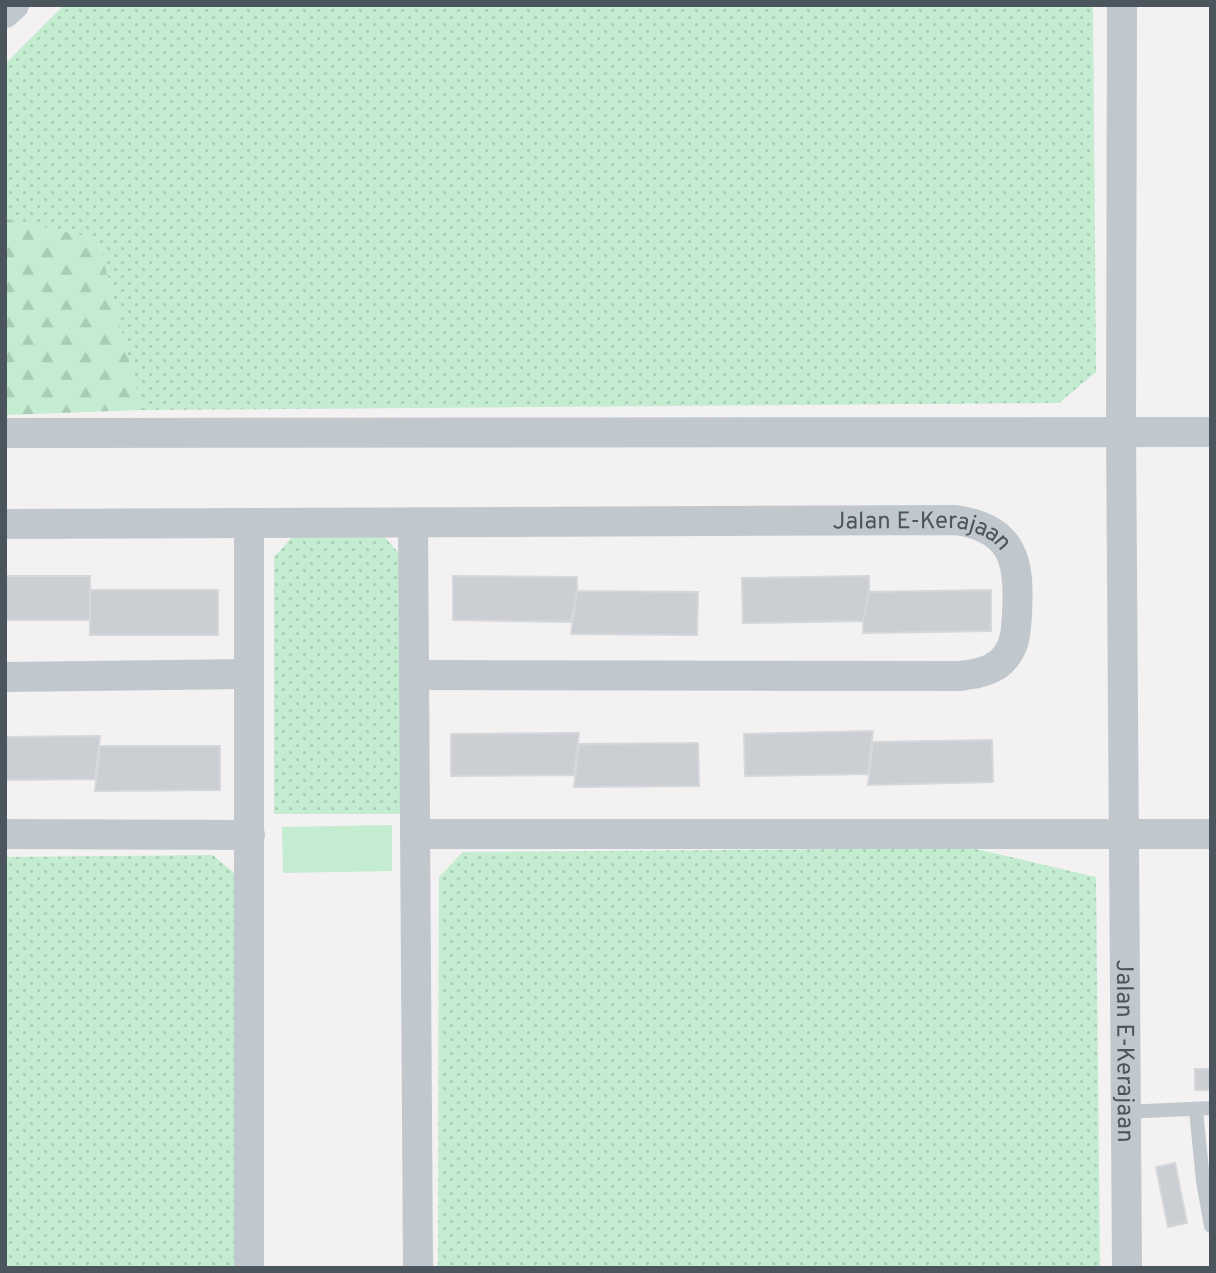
<svg xmlns="http://www.w3.org/2000/svg" width="1216" height="1273" font-family="Overpass,sans-serif">
<defs>
<pattern id="grass-dots" width="8" height="8" patternUnits="userSpaceOnUse" patternTransform="scale(1.75)"><rect width="8" height="8" fill="#c3ecd1"/><path d="M2 2h.1M6 6h.1" fill="none" stroke="#a9ccb6" stroke-width="1.8" stroke-linecap="round"/></pattern>
<pattern id="forest-firs" width="22" height="20" patternUnits="userSpaceOnUse" patternTransform="scale(1.75)"><rect width="22" height="20" fill="#c3ecd1"/><path d="M5 1l3.5 6h-7zM16 11l3.5 6h-7z" fill="#a9ccb6"/></pattern>
</defs>
<rect width="100%" height="100%" fill="#f3f1f1"/>
<path fill="url(#grass-dots)" d="M64 5H1093L1096 372 1059 403 142 410 98 239 5 219V64Z
M295 534H382L402 557V814H274V557Z
M972 848 1096 877 1100 1268H438L439 877 463 852Z
M213 855 235 874 236 1268H5V857Z"/>
<path fill="url(#forest-firs)" d="M5 219 98 239 142 410 5 415Z"/>
<path fill="#c3ecd1" d="M392 825V871L283 873 282 827Z"/>
<path fill="#cbced3" stroke="#d5d7db" stroke-width="2" d="M5 576H90V620H5Z
M453 576 577 577V591L571 622 453 620Z
M869 576V592L863 621 743 623 742 578Z
M90 590H218V635H90Z
M991 590V631L863 633V621L869 592Z
M577 591 698 592 697 635 571 634Z
M873 731 868 774 745 776 744 734Z
M579 733 574 775 451 776V734Z
M100 736 95 779 5 780V737Z
M992 740 993 782 868 785 873 742Z
M698 743 699 786 574 787 579 744Z
M100 746H220V790L95 791Z
M1195 1069H1211V1090H1195Z
M1175 1163 1187 1223 1168 1227 1156 1167Z"/>
<g fill="none" stroke-linecap="round" stroke-linejoin="round">
<path stroke="#c0c8ce" stroke-width="14" d="M1196 1110 1203 1181 1211 1226
M1124 1112 1211 1108"/>
<g stroke="#c0c8ce" stroke-width="30">
<path id="s1" d="M1122 5 1121 432 1127 1268"/>
<path d="M5 13 14 5"/>
<path d="M5 433 1211 432"/>
<path d="M413 523 418 1268"/>
<path id="s2" d="M5 524 956 520C1014 529 1020 561 1017 614 1016 628 1016 643 1007 655 996 671 977 674 960 676L414 675"/>
<path d="M5 677 249 674"/>
<path d="M5 834 250 835"/>
<path d="M415 834H1211"/>
<path d="M249 1268V523"/>
</g>
</g>
<g text-anchor="middle" stroke-width="5" stroke-linejoin="round" paint-order="stroke">
<g font-size="24" fill="#4a555d" stroke="#fff">
<text dy="8" stroke="none"><textPath href="#s2" startOffset="919">Jalan E-Kerajaan</textPath></text>
<text dy="8" stroke="none"><textPath href="#s1" startOffset="1046">Jalan E-Kerajaan</textPath></text>
</g>
</g>
<rect width="1216" height="1273" fill="none" stroke="#4a555d" stroke-width="14"/>
</svg>
